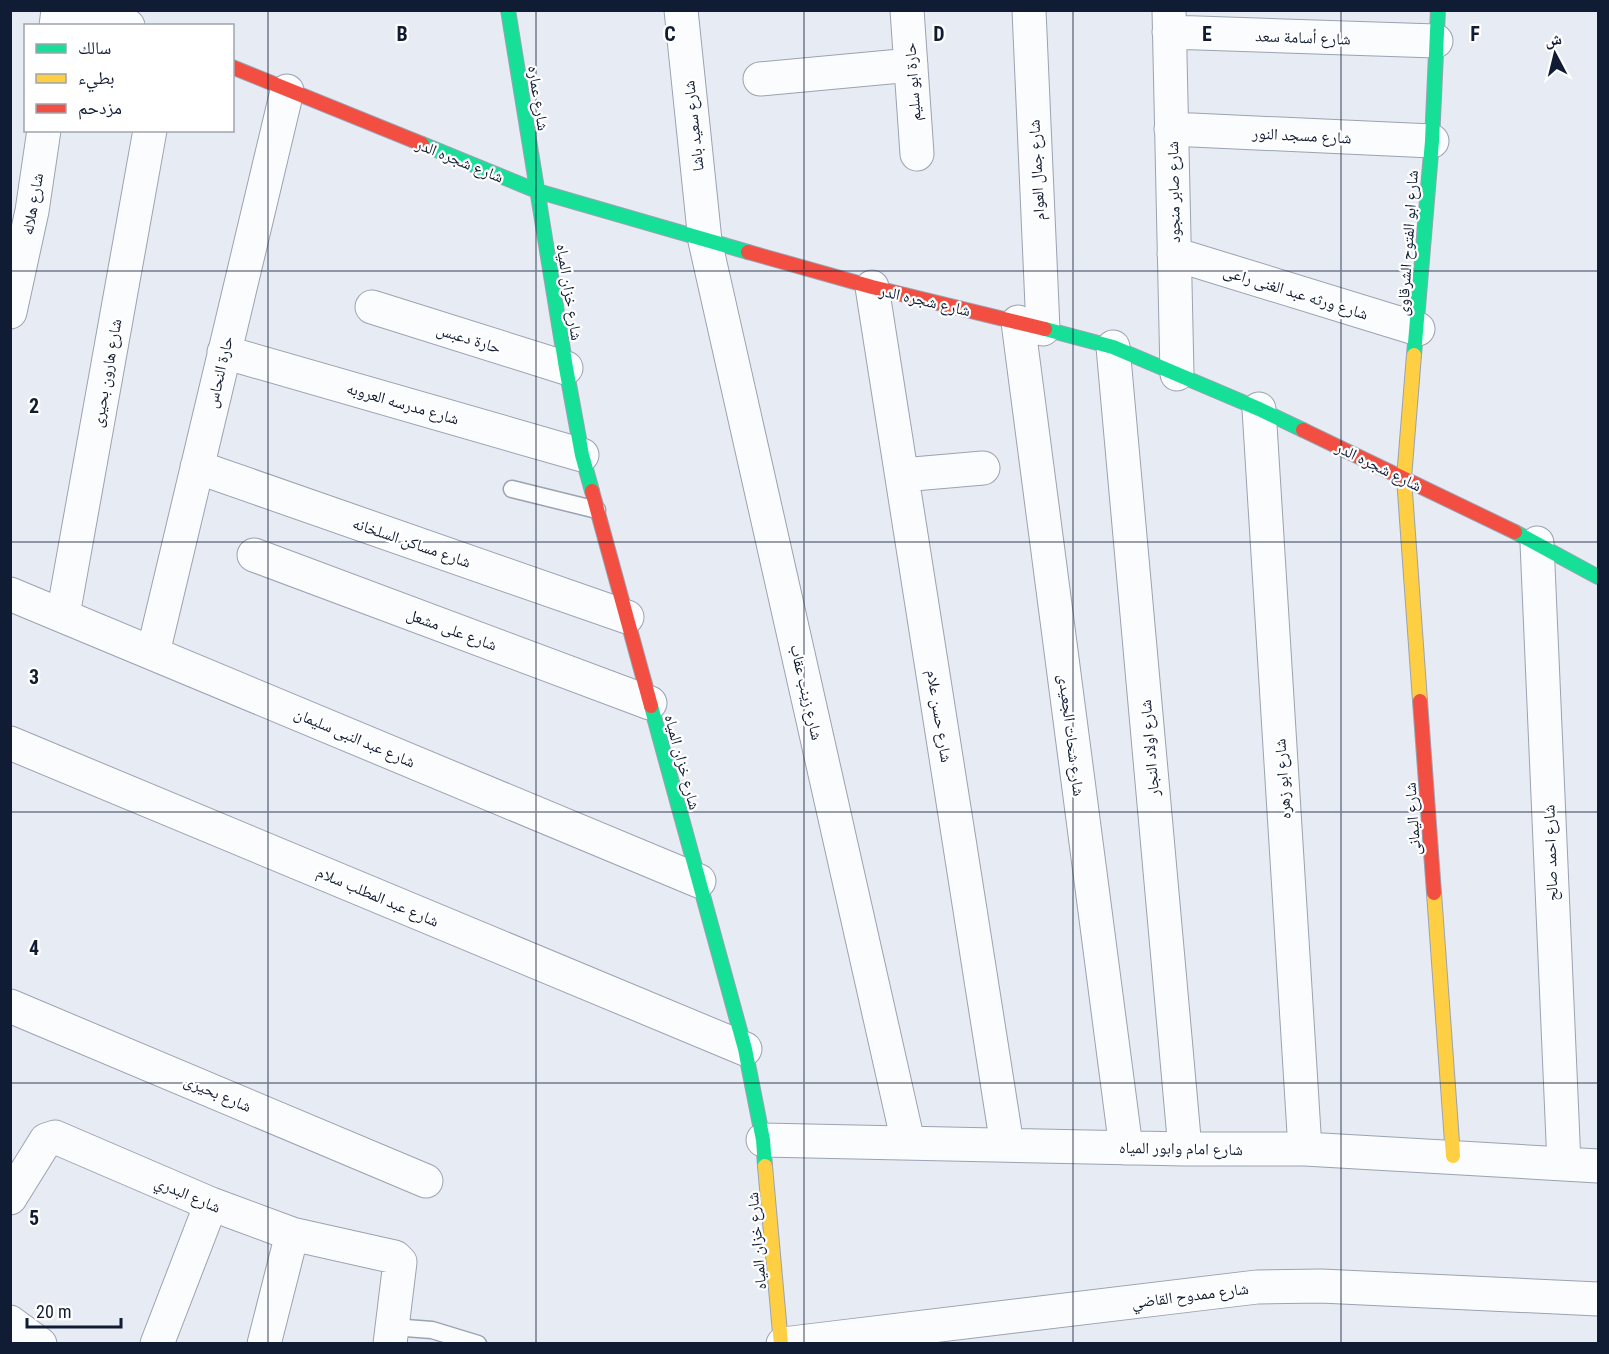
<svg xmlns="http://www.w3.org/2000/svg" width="1609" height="1354" font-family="'Roboto Condensed','Noto Naskh Arabic',sans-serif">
<rect width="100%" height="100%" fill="#e7ebf3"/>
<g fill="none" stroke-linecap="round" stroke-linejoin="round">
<defs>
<path id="lane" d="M512 489 597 510
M392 1327 432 1330 478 1344"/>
<path id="street" d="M79 10 128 26
M681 10 705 241 908 1142
M907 10 917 154
M1029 10 1043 329
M1169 10 1177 374
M56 26 58 10
M1169 32 1436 41
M760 79 911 65
M1171 129 1432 141
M1174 254 1418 329
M872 287 1007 1145
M372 307 566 368
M10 312 32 211 44 130
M1018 322 1126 1148
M1113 347 1185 1149
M224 352 582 455
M1259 409 1305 1149
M197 467 627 617
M902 475 983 468
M1537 543 1564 1164
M254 555 650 703
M10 594 699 881
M63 615 150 130
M153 653 287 91
M10 743 745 1049
M10 1006 426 1181
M763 1140 1185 1149H1305L1598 1166
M10 1198 46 1140 55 1137 211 1204 292 1234 395 1257 400 1262 390 1344
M10 1322 40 1344
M157 1344 211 1204
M264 1344 292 1234
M783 1344 1257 1287 1321 1286 1598 1299"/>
<path id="fast" d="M508 10 566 368 582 455 592 491
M422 144 537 191 748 252
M1045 329 1113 347 1259 409 1303 430
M1414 355 1432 141 1438 10
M1515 532 1598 577
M651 706 745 1049 763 1140 765 1166"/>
<path id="slow" d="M1414 355 1404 478 1420 701
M1434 893 1453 1156
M765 1166 781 1344"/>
<path id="jam" d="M232 67 422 144
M748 252 872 287 1045 329
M1303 430 1515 532
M592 491 651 706
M1420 701 1434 893"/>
</defs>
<use href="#lane" stroke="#9ba2b2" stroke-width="19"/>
<use href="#street" stroke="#9ba2b2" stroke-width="35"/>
<use href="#fast" stroke="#9ba2b2" stroke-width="16"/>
<use href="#slow" stroke="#9ba2b2" stroke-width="16"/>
<use href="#jam" stroke="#9ba2b2" stroke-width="16"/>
<use href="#lane" stroke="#fbfcfd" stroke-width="16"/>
<use href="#street" stroke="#fbfcfd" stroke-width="33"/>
<use href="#fast" stroke="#16e098" stroke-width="14"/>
<use href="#slow" stroke="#ffcf43" stroke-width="14"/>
<use href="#jam" stroke="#f24e42" stroke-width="14"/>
</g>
<path fill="none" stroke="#0f1c34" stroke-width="1.5" stroke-opacity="0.55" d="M268 10V1344M536 10V1344M804 10V1344M1073 10V1344M1341 10V1344M10 271H1598M10 542H1598M10 812H1598M10 1083H1598"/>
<g text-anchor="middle" stroke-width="4.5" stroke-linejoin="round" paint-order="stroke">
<g font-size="16" fill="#0f1c34" stroke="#fff">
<text transform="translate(1303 37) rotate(2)" y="6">شارع أسامة سعد</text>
<text transform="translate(912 82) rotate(-94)" y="6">حارة ابو سليم</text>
<text transform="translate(539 98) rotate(81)" y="6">شارع عماره</text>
<text transform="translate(693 126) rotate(-96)" y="6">شارع سعيد باشا</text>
<text transform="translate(1302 135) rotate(3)" y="6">شارع مسجد النور</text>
<text transform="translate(460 160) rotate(22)" y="6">شارع شجره الدر</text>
<text transform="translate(1036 170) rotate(-93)" y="6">شارع جمال العوام</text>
<text transform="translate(1173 192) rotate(-91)" y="6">شارع صابر منجود</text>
<text transform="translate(32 204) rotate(-80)" y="6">شارع هلاله</text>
<text transform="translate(1407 243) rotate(-86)" y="6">شارع ابو الفتوح الشرقاوى</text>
<text transform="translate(570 292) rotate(81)" y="6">شارع خزان المياه</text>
<text transform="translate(1296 292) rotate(17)" y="6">شارع ورثه عبد الغنى راعى</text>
<text transform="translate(925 300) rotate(13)" y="6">شارع شجره الدر</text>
<text transform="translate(469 338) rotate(17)" y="6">حارة دعبس</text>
<text transform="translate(219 372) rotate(-77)" y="6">حارة النحاس</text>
<text transform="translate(106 373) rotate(-80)" y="6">شارع هارون بحيرى</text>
<text transform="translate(403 403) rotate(16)" y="6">شارع مدرسه العروبه</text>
<text transform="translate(1379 466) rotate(26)" y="6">شارع شجره الدر</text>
<text transform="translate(412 542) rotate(19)" y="6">شارع مساكن السلخانه</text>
<text transform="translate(452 629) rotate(20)" y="6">شارع على مشعل</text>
<text transform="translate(807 692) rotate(77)" y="6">شارع زينب عقاب</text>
<text transform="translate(940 716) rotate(81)" y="6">شارع حسن علام</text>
<text transform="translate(1072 735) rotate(83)" y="6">شارع شحات الجعيدى</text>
<text transform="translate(355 737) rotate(23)" y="6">شارع عبد النبى سليمان</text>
<text transform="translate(1149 748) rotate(-95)" y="6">شارع اولاد النجار</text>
<text transform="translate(683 762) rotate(75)" y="6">شارع خزان المياه</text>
<text transform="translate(1282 779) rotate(-94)" y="6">شارع ابو زهره</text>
<text transform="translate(1412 819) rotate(-94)" y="6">شارع اليمانى</text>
<text transform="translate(1550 853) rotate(-92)" y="6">شارع احمد صالح</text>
<text transform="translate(378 896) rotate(23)" y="6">شارع عبد المطلب سلام</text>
<text transform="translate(218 1093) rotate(23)" y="6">شارع بحيرى</text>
<text transform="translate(1181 1148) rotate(1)" y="6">شارع امام وابور المياه</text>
<text transform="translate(188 1194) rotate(23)" y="6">شارع البدري</text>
<text transform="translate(756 1241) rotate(-95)" y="6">شارع خزان المياه</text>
<text transform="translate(1190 1295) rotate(-7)" y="6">شارع ممدوح القاضي</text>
</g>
</g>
<g font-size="20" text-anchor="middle" font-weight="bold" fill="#0f1c34" stroke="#fff" stroke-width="4.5" stroke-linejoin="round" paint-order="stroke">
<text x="402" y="41">B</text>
<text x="670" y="41">C</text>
<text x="939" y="41">D</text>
<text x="1207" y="41">E</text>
<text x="1475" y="41">F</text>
<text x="34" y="413">2</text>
<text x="34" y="684">3</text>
<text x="34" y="955">4</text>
<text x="34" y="1225">5</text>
</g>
<rect width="1609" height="1354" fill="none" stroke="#0f1c34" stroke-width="24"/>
<rect x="24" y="24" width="210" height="108" fill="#ffffff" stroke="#9fa4ae" stroke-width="1.5"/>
<rect x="36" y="44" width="30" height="9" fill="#16e098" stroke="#9fa4ae" stroke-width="1.5"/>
<text x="78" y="54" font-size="18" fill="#0f1c34">سالك</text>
<rect x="36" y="74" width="30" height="9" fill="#ffcf43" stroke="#9fa4ae" stroke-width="1.5"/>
<text x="78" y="84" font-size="18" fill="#0f1c34">بطيء</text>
<rect x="36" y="104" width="30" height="9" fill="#f24e42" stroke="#9fa4ae" stroke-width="1.5"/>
<text x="78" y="114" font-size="18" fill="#0f1c34">مزدحم</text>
<g transform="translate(1555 54) rotate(353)" stroke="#ffffff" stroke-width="4.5" paint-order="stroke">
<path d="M0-4.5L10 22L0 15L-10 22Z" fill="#0f1c34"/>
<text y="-9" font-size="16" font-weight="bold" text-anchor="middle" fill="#0f1c34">ش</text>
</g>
<path d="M27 1318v9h94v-9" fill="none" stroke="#0f1c34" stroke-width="3"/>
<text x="36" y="1318" font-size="18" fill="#0f1c34" stroke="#ffffff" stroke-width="4.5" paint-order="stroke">20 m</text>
</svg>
